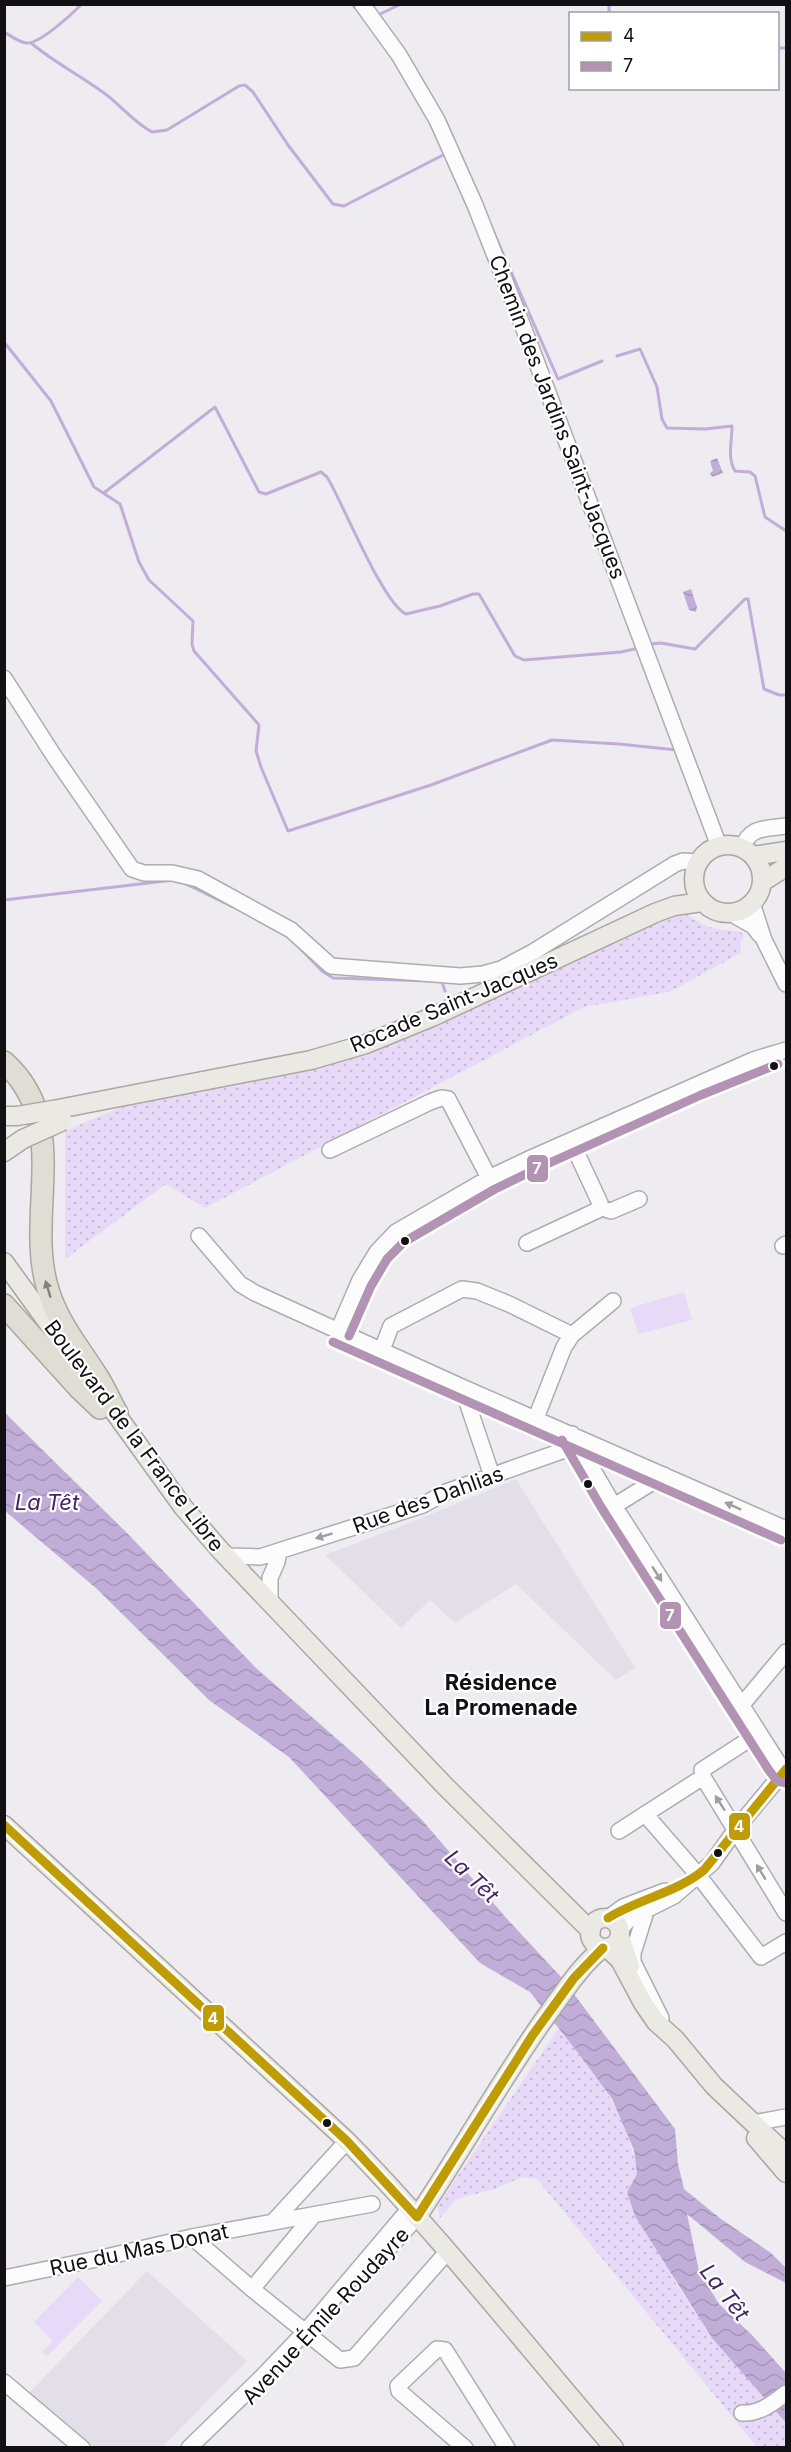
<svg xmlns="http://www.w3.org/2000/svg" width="791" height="2452" font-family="Inter,sans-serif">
<defs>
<pattern id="green-dots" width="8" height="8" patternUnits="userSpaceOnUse" patternTransform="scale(1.5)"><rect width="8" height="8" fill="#e7daf8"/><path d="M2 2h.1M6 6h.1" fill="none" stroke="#c5bad4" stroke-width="1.8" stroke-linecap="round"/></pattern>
<pattern id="water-waves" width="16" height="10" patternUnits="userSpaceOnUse" patternTransform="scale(1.5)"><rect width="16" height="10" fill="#c0aed8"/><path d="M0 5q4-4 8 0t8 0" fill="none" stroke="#a495b8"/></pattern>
</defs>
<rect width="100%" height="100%" fill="#eeecf0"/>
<path fill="#e3dfe9" d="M516 1479 635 1668 616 1680 516 1584 455 1623 430 1600 401 1628 325 1555 402 1526Z
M147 2271 247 2361 162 2447H94L29 2393Z"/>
<path fill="url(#green-dots)" d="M684 911C696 922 707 928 724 930 732 931 737 930 744 934L740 944 741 953 669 992 584 1007 205 1208 166 1184 65 1259V1131L131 1103 310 1069 670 912Z
M559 2028C594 2071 630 2117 637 2174L630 2184 675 2282 712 2338 786 2423V2447H757L537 2179 522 2177 495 2189 456 2199 440 2218 437 2206Z"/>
<path fill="#e7daf8" d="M684 1292 692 1320 638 1334 630 1308Z
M78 2277 102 2301 47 2356 42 2352 53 2341 34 2322Z"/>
<path fill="url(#water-waves)" d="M717 458 723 473 712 477 710 473 713 471 710 461Z
M691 589 697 607 696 612 689 610 683 592Z
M4 1412 127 1533 256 1668 361 1760 422 1820 508 1920 562 1978 675 2129 678 2164 684 2189 721 2219 771 2253 786 2268V2283L745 2262 687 2214 699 2271 719 2304 752 2335 786 2373V2423L712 2338 635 2216 627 2192 637 2174 634 2150 612 2099 579 2054 530 1992 480 1963 289 1757 209 1700 97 1589 5 1511Z"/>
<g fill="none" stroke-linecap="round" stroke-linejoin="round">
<path stroke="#c0aed8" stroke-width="3" d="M352 4 359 12
M609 4V14
M376 16 401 4
M4 32C11 36 19 42 26 43 39 45 73 13 82 4
M31 43C55 63 83 77 108 96 123 108 135 123 152 132L167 130 239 86 245 85 253 92 288 145 333 204 344 206 445 154 446 156
M778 48H786
M463 196 469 210
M483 208 558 379 602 361
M4 342 51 401 94 487 120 504 139 562 149 580 193 621 192 644 194 651 259 725 256 751 261 767 288 831 431 785 552 740 619 744 677 750
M617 356 640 349 657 387 662 419 667 428 705 429 732 426C732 442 727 458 735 471L750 472 755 476 765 517 786 531
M105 492 215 407 259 492 266 494 321 472 327 477C343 503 383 604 406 614L440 606 473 594H479L515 656 524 660 621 652 639 648
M651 644 661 643 695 649 745 599H748L764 689 779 695H786
M186 884 231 906
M4 900 174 880
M294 942 322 971 333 978 432 981
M439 981 442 982 445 991"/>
<defs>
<path id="minor" d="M362 4 399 55 437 120 475 205 529 342 719 846
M4 678 54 756 132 869 144 873H172L198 879 291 930 331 966 460 976 483 974 501 969 533 952 675 864 683 861 698 862
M742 849C749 826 766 829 786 826
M752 903 764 940 786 984
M732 914 753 926 760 935
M330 1150 430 1102 441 1098 448 1099 489 1178
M599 1207 611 1211 639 1199
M199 1236 240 1284 255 1293 462 1387 786 1529
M527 1243 598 1210 600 1203 571 1141
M783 1246 786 1244
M338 1331 360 1280 377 1252 396 1232 489 1178 531 1158 753 1060 786 1050
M382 1350 391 1326 462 1289 477 1291 509 1304 572 1335
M462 1387 492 1476
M536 1418 564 1347 572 1335 613 1301
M572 1434 611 1501 786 1775
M614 1506 664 1475
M222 1552 230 1556 260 1557 423 1505 446 1492 576 1446
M270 1602V1578L277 1562 279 1551
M741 1706 786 1652
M703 1777 786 1913
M645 1814 698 1875 761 1957 786 1942
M619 1831 703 1777 702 1770 759 1733
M647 1908 633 1953V1962L661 2018
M608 1918 623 1907 665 1891
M620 1930 630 1918 674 1896 712 1863 736 1829 786 1769
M753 2123 786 2117
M273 2222 347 2141
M192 2237 252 2289 340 2360 354 2358 448 2251
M372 2267 417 2217
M4 2278 97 2259 192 2237 372 2204
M252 2289 313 2216
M4 2382 82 2448
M742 2413C760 2414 773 2403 786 2393
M189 2448 261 2378 306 2331 410 2208
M465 2448 399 2391 398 2386 437 2349 445 2350 507 2448"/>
<path id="major" d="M694 879a34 34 0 1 1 68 0a34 34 0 1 1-68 0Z
M753 856 786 851
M762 882 786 867
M53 1110 311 1060 366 1044 432 1017 655 913 674 906 702 902
M4 1116H17
M4 1152 23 1139
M4 1262 75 1360
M108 1403 183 1507 221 1551 445 1786 591 1931
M4 1825 347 2141C442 2238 525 2345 614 2448
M590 1933a15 15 0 1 1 30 0a15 15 0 1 1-30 0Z
M620 1937 630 1966
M607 1948 620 1960 643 2003 656 2022 675 2039 714 2086 786 2154
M756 2138 786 2173
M417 2217C463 2149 502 2077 550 2011 566 1989 581 1965 603 1948"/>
<path id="highway" d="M4 1062C74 1124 23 1217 49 1293 59 1324 80 1349 97 1376 105 1388 110 1401 117 1413
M4 1305 79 1388 100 1408"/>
</defs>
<use href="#minor" stroke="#adacaf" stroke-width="18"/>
<use href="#major" stroke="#aba7a0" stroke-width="21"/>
<use href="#highway" stroke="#aba7a0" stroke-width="24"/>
<use href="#minor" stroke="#fcfcfd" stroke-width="15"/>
<use href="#major" stroke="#ebe9e4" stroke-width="18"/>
<use href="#highway" stroke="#e0ddd5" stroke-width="21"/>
<defs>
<path id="major-bridge" d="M17 1116 53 1110
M23 1139 63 1121"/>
</defs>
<use href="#major-bridge" stroke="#aba7a0" stroke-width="21" stroke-linecap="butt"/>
<use href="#major-bridge" stroke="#ebe9e4" stroke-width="18"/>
<defs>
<path id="bus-1" d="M4 1825 347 2141 417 2217
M608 1918C638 1899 676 1893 704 1870L786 1769
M417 2217 532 2036 574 1978 603 1948"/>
<path id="bus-2" d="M349 1336 371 1286 387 1259 404 1242 495 1189 536 1169 701 1095 778 1064
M333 1342 781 1540
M562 1440 601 1507 768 1769 777 1781 786 1783"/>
</defs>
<use href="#bus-1" stroke="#fff" stroke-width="14"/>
<use href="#bus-2" stroke="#fff" stroke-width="14"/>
<use href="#bus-1" stroke="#c09c04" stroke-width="9"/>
<use href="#bus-2" stroke="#b393b4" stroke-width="9"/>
</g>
<defs><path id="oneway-solid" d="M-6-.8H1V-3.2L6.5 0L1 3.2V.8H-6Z" transform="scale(1.5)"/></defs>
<use fill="#83817d" href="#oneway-solid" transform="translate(48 1289) rotate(-107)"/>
<g fill="#9e9e9f">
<use href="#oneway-solid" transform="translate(733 1506) rotate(-156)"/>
<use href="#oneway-solid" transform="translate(324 1536) rotate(163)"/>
<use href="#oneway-solid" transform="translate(657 1574) rotate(57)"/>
<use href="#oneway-solid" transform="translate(720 1803) rotate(-123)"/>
<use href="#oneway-solid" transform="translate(761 1872) rotate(-121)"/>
</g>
<g fill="#111012" stroke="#fff" stroke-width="2">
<circle cx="774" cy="1066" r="5"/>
<circle cx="405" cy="1241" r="5"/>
<circle cx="588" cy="1484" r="5"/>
<circle cx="718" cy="1853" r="5"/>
<circle cx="327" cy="2123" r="5"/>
</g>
<g text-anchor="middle" stroke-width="4.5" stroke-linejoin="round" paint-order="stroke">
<g font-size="21" fill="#111012" stroke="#fff">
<text transform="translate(557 417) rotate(69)" y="7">Chemin des Jardins Saint-Jacques</text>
<text transform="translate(454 1003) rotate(-23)" y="7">Rocade Saint-Jacques</text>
<text transform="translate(134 1436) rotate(53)" y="7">Boulevard de la France Libre</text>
<text transform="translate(428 1500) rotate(-20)" y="7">Rue des Dahlias</text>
<text transform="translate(139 2250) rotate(-12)" y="7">Rue du Mas Donat</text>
<text transform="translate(326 2316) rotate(-47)" y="7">Avenue Émile Roudayre</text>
</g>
<g font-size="22" font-style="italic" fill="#452368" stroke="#fff">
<text x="47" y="1510">La Têt</text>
<text transform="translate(472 1876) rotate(44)" y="8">La Têt</text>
<text transform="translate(725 2292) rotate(52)" y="8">La Têt</text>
</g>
<g font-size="22" font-weight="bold" fill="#111012" stroke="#fff">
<text x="501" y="1690">Résidence<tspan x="501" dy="25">La Promenade</tspan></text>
</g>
</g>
<g stroke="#fff" stroke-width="2">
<rect x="526" y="1154" width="23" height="29" rx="6" fill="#b393b4"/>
<rect x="659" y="1601" width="23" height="29" rx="6" fill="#b393b4"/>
<rect x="728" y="1812" width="23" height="29" rx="6" fill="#c09c04"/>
<rect x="202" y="2004" width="23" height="28" rx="6" fill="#c09c04"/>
</g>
<g font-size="16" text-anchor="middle" font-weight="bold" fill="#fff">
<text x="537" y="1174">7</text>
<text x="670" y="1621">7</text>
<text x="739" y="1832">4</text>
<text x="213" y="2024">4</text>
</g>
<rect width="791" height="2452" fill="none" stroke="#111012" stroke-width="12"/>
<rect x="569" y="12" width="210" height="78" fill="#ffffff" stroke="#a09fa0" stroke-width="1.5"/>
<rect x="581" y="32" width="30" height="9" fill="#c09c04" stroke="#a09fa0" stroke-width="1.5"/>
<text x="623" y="42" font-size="18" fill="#111012">4</text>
<rect x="581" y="62" width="30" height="9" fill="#b393b4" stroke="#a09fa0" stroke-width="1.5"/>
<text x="623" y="72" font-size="18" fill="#111012">7</text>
</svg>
